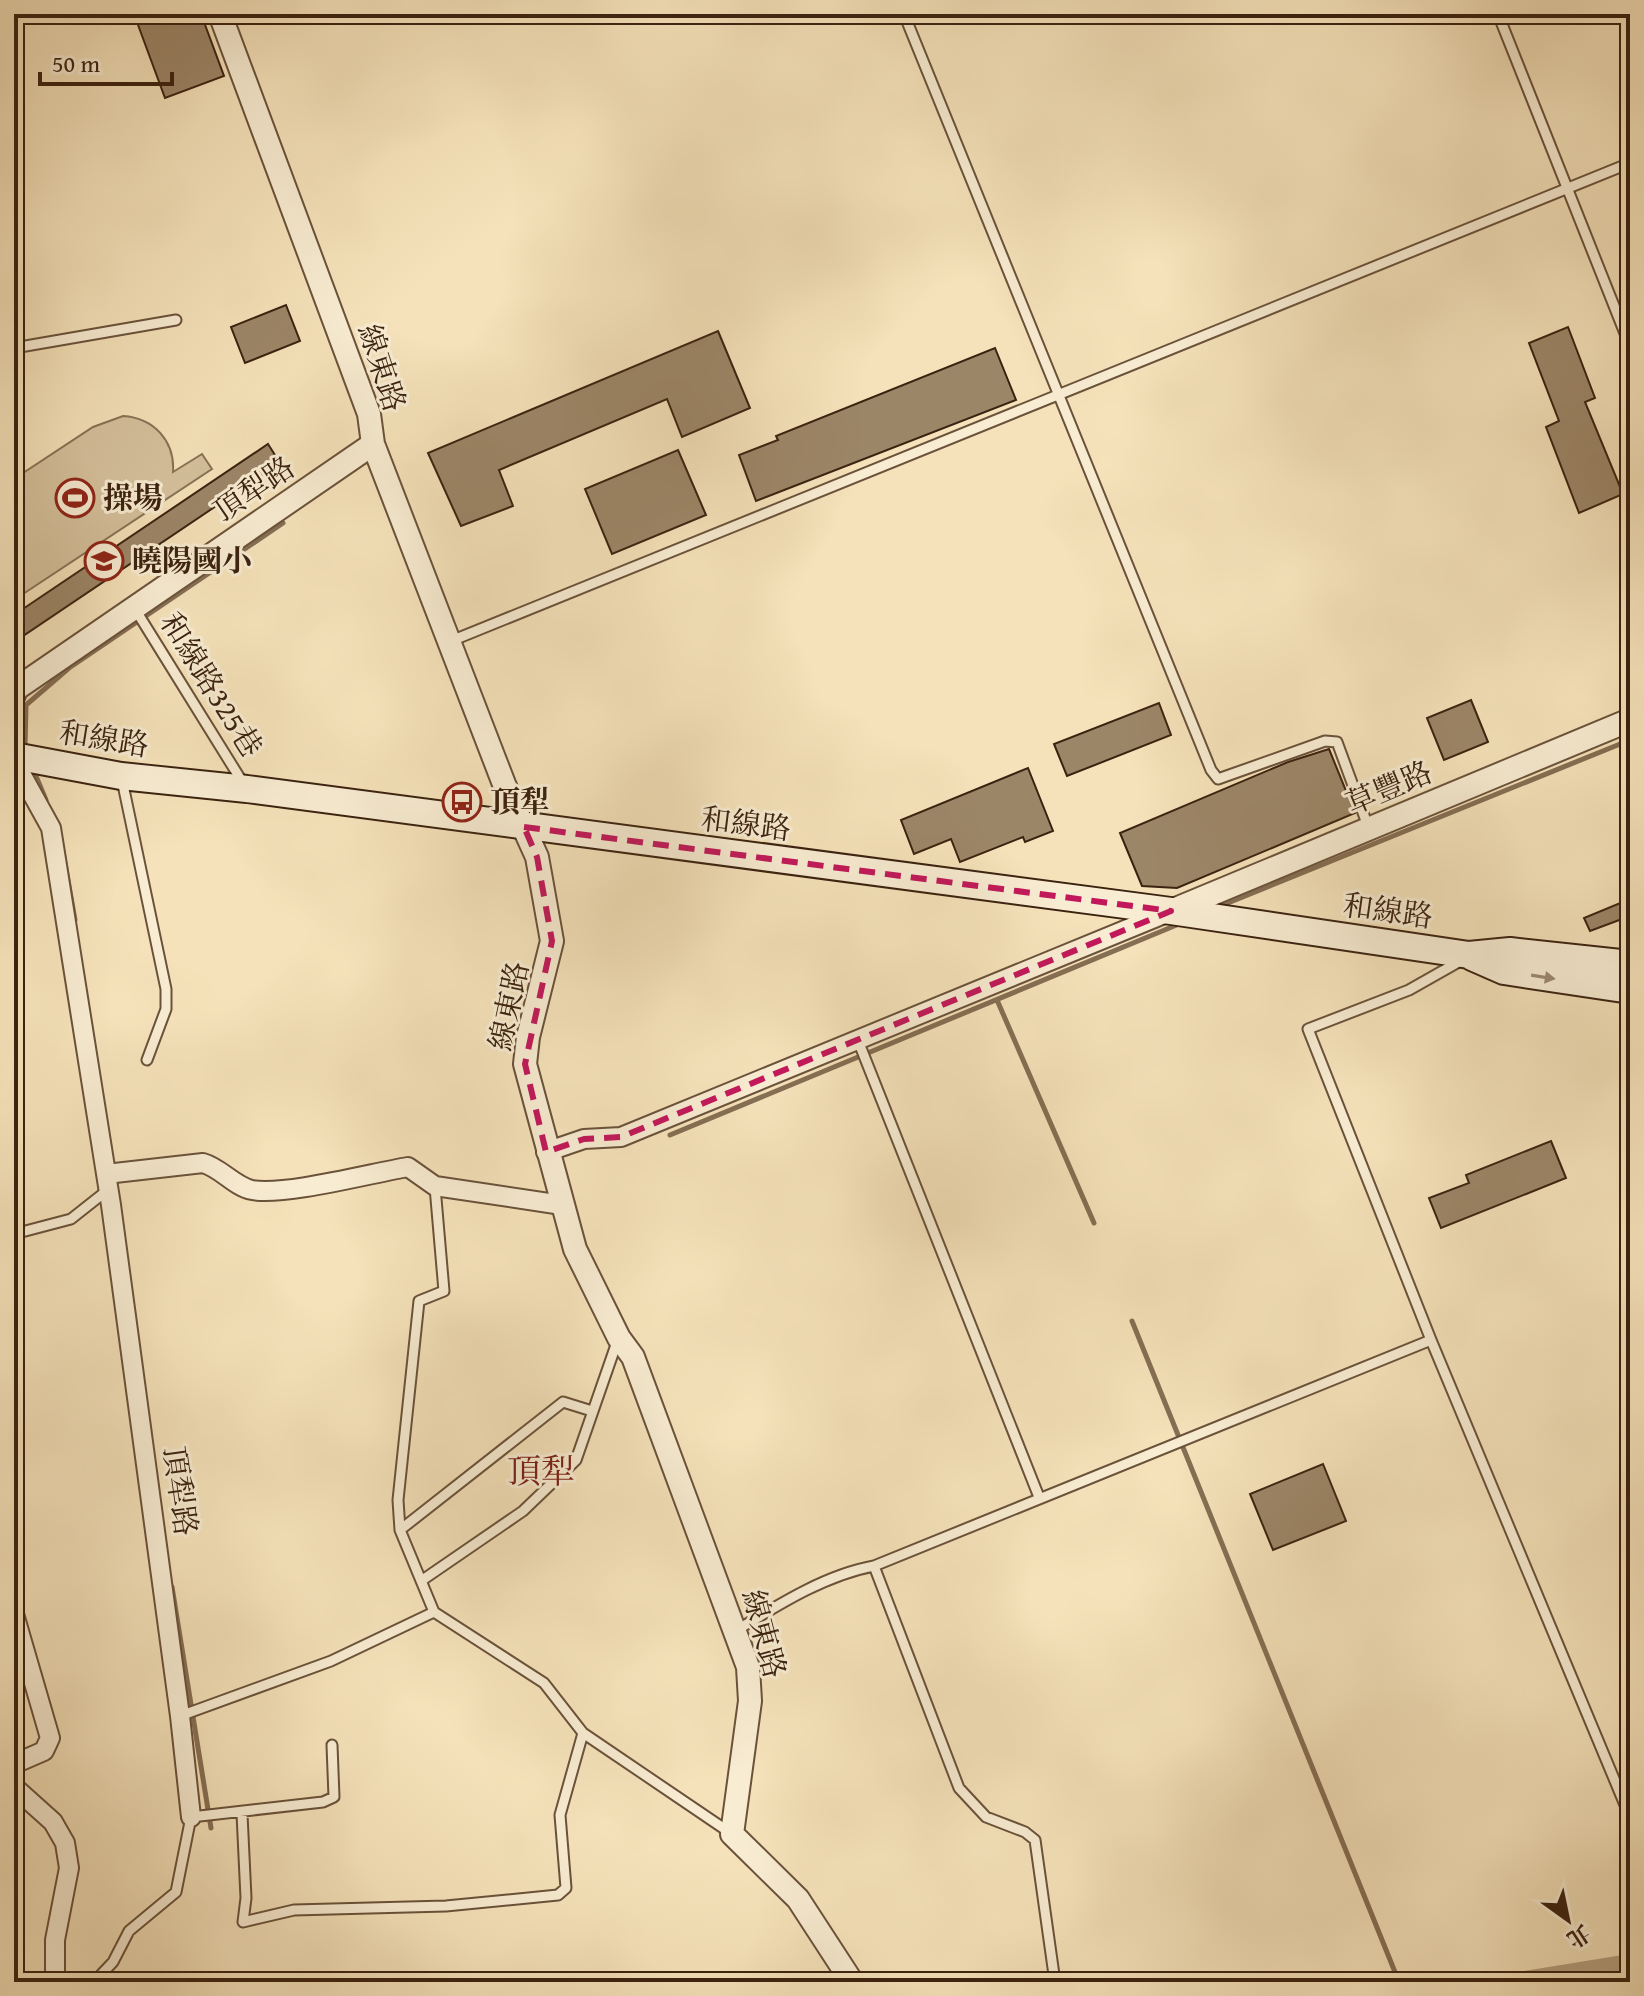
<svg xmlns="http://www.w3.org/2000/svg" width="1644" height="1996" font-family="'Gentium Book Plus','Noto Serif TC',serif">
<rect width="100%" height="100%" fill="#f5e2ba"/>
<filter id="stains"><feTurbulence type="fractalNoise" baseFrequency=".0025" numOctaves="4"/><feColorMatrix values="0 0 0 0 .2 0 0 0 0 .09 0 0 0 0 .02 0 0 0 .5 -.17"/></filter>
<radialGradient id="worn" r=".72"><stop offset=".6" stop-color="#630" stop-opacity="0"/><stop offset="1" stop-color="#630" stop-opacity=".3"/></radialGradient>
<path fill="#d5c19d" stroke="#887256" stroke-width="2" d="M123 416C154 418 175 441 173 472L202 454 212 469 14 600V479L93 427Z"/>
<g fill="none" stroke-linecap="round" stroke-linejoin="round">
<path stroke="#856e53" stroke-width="5" d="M25 748 26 705 69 668 283 523
M33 769 46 800
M60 835 75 920
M1218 907 1630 740
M997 1000 1094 1223
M670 1135 1179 924
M1132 1321 1399 1982
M172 1587 211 1828"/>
<path stroke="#b6a180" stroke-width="18" d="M1513 1982 1630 1963"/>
</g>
<path fill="#9c8668" stroke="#3b2210" stroke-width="2" d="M134 14H201L224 76 165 98Z
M286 305 300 341 245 363 231 327Z
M1568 327 1595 398 1585 402 1623 494 1579 513 1546 427 1559 421 1529 343Z
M718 331 750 408 682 437 667 399 499 470 513 506 461 526 428 453Z
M995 348 1016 400 756 501 739 455 778 440 776 436Z
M268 444 280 463 14 642V615Z
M678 450 706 515 612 554 585 489Z
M1471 700 1488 742 1444 760 1427 718Z
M1159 703 1171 735 1067 776 1054 744Z
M1329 749 1355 813 1177 888 1142 886 1120 833 1288 762Z
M1028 768 1053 831 1025 842 1023 837 960 862 951 839 914 854 901 820Z
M1630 899V916L1590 931 1584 918Z
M1551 1141 1566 1178 1441 1228 1429 1198 1469 1183 1466 1175Z
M1323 1464 1346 1521 1273 1550 1250 1494Z"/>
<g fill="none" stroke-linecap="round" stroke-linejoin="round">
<defs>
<path id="service" d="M904 14 1211 770 1218 779 1325 741 1337 742 1369 829
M1498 14 1630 346
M14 348 176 320
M135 609 243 783
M451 641 1630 163
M122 780 166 989V1009L147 1060
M1462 960 1409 990 1308 1029 1431 1340 1630 1817
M857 1038 1039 1497
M435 1187 444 1291 419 1301 398 1500 400 1530 434 1612 544 1683 583 1733 732 1834
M14 1234 71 1219 109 1189
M400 1530 563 1402 592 1411
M421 1581 523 1511 576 1460 617 1342
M737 1630C778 1605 825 1575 874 1566
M180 1716 331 1661 434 1612
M242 1814 246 1898 243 1922 294 1910 446 1906 558 1895 566 1888 560 1815 583 1733
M94 1982 113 1962 129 1931 176 1892 191 1817 323 1802 334 1797 332 1745
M1055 1982 1035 1840 1025 1832 986 1817 959 1788 874 1566 1431 1340"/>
<path id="minor" d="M14 761 51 828 111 1205 180 1716 191 1817
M546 1152 584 1139 621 1137 1169 912
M106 1174 203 1163C221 1168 235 1187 252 1190 285 1196 372 1173 408 1167L435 1186 562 1205
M14 1614 50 1738 44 1751 14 1764
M14 1787 53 1822 65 1843 69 1868 55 1940V1982"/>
<path id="tertiary" d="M220 14 369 414 373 444 504 784 537 857 552 941 528 1037 525 1064 575 1249 619 1338 633 1357 748 1667 750 1701 732 1834 798 1899 852 1982
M14 695 16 689 373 444
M1171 911 1630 720"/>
<path id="secondary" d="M14 756 121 776 247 789 1171 911 1469 955 1510 951 1630 964
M1472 957 1504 971 1630 990"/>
</defs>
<use href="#service" stroke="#6a523a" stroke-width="13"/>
<use href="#minor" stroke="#6a523a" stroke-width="22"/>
<use href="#tertiary" stroke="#6a523a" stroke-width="26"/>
<use href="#secondary" stroke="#3b2210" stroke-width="30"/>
<use href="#service" stroke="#f8ecd2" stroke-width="9"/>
<use href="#minor" stroke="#f8ecd2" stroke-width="18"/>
<use href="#tertiary" stroke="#f8ecd2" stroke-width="22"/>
<use href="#secondary" stroke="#f8ecd2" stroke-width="26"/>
</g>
<defs><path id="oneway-solid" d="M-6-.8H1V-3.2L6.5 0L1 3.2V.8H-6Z" transform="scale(2)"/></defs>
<use fill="#9a8771" href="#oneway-solid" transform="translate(1543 977) rotate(9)"/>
<path fill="none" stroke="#c2185b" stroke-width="6" stroke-dasharray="16 10" stroke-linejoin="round" d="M524 827 1171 911 621 1137 584 1139 546 1152 525 1064 552 941 537 857Z"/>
<defs>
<symbol id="stadium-ring" viewBox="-11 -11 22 22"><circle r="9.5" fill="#f8ecd2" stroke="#8f2418" stroke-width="1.5"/><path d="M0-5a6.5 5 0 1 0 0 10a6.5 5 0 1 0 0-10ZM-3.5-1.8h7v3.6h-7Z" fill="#8f2418"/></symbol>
<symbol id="school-ring" viewBox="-11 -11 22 22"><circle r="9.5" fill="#f8ecd2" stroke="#8f2418" stroke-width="1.5"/><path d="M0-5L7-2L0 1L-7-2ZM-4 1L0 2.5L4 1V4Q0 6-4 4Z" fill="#8f2418"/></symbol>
<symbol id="bus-ring" viewBox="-11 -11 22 22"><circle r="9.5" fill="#f8ecd2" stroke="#8f2418" stroke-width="1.5"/><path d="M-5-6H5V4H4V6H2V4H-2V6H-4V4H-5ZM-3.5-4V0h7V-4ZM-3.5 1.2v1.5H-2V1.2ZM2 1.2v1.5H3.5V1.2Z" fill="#8f2418"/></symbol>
</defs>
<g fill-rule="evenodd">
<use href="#stadium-ring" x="53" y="476" width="44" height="44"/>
<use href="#school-ring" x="82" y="539" width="44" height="44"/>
<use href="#bus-ring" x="440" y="780" width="44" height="44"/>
</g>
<g text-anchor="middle" stroke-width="6" stroke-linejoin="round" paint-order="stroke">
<g font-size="30" fill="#3b2210" stroke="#f8ecd2">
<text transform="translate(382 368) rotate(72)" y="10">線東路</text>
<text transform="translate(254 489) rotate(-34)" y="10">頂犁路</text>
<text transform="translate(211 685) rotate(58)" y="10">和線路325巷</text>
<text transform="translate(104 739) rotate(9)" y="10">和線路</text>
<text transform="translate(1389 788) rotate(-23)" y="10">草豐路</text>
<text transform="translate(746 824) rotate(7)" y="10">和線路</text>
<text transform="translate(1388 911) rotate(8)" y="10">和線路</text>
<text transform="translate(509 1006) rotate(-78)" y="10">線東路</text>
<text transform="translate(180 1491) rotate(82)" y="10">頂犁路</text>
<text transform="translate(764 1634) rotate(75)" y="10">線東路</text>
</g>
<g font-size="30" font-weight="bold" fill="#3b2210" stroke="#f8ecd2" text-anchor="start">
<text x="103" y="508">操場</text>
<text x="132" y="571">曉陽國小</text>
<text x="490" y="812">頂犁</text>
</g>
<g font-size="34" fill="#7a1f14" stroke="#f8ecd2">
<text x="541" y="1483">頂犁</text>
</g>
</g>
<rect width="1644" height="1996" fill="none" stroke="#f5e2ba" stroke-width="48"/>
<rect x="16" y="16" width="1612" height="1964" fill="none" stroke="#3b2210" stroke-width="4"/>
<rect x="24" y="24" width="1596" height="1948" fill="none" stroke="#3b2210" stroke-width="2"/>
<g transform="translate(1568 1920) rotate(147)" stroke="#f8ecd2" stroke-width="6" paint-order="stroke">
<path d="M0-6L14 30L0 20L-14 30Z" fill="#3b2210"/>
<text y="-12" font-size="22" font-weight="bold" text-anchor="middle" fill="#3b2210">北</text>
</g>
<path d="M40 72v12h132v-12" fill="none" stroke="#3b2210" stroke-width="4"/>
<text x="52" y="72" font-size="24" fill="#3b2210" stroke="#f8ecd2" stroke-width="6" paint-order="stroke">50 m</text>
<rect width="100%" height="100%" filter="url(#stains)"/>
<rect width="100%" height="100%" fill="url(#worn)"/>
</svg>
